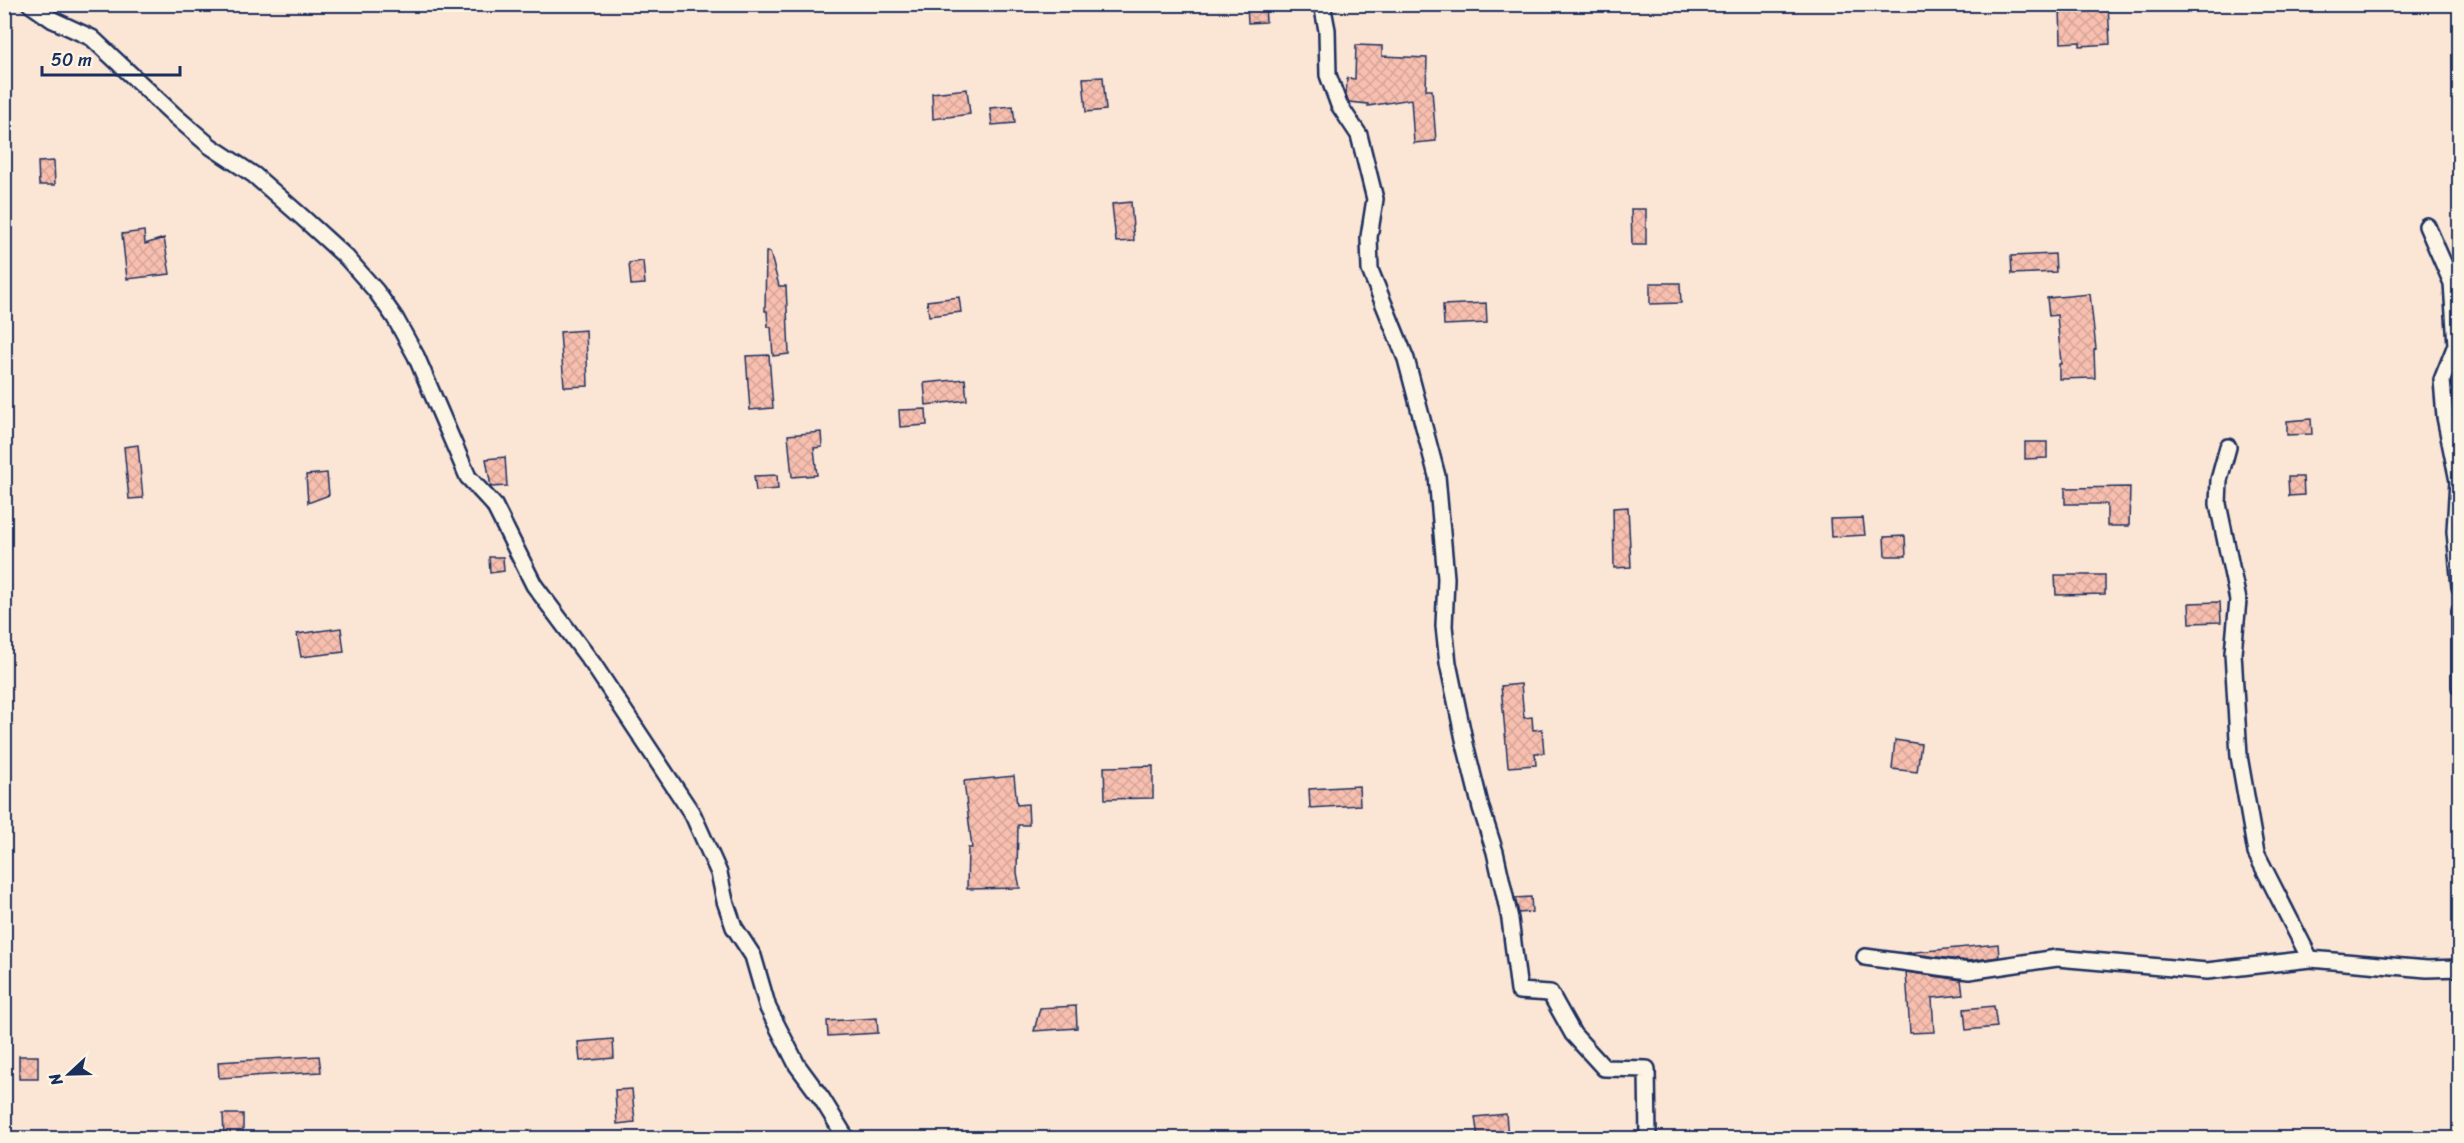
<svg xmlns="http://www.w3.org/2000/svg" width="2464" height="1143" font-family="Sriracha,sans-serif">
<defs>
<pattern id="building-cross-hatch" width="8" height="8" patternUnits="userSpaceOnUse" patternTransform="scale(1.5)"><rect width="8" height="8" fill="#f8bfaf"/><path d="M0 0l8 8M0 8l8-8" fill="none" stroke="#d4a499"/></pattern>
</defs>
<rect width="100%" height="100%" fill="#fbe5d5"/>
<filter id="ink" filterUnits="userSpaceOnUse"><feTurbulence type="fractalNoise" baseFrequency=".0167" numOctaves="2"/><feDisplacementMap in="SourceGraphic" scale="12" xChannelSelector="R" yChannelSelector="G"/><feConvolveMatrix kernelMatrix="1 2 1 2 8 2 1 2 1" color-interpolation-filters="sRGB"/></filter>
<g filter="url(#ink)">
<path fill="url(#building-cross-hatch)" stroke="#1b2f5e" stroke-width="1.5" d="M1247 4H1265L1266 22 1248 23Z
M2079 4H2108L2110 44 2080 46V42L2061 43 2060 7 2079 6Z
M1356 45 1382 46V56L1427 58 1426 90H1432L1436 141 1414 143 1411 99 1368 106V104L1349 102 1346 95 1347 78 1355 79Z
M1103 77 1106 110 1086 112 1083 78Z
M967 89 970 114 933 119 932 93Z
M1013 106 1015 123 992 125 990 108Z
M54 161 55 185H39L38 162Z
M1131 202 1134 241 1116 242 1112 204Z
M1631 209H1646V245H1632Z
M144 231 145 244 164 238 170 274 127 279 122 234Z
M766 252H770L779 286H786L789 354 773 356 771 327H768L767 311H765Z
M2055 254 2056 272 2012 274 2011 256Z
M643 261 645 284 631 285 629 263Z
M1650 283H1680L1681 303 1650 304Z
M2090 294 2096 349 2094 350 2095 378 2059 379V364H2061L2057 315 2049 316 2047 298Z
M959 297 961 312 929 316 927 301Z
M1486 303 1487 323 1444 325 1443 305Z
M586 330 588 386 566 387 564 386 560 332Z
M769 355 773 408 750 410 746 356Z
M965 379 967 400 926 405 924 383Z
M926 409 927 425 900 427 899 410Z
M2311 419 2312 434 2287 435V421Z
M821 432 822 447 814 448 817 475 792 477 788 435Z
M2025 442H2047V458L2025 459Z
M138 445 143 498 129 499 124 447Z
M505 457 507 486 491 487 486 459Z
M327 473 329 495 308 503 306 475Z
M777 475 778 489 756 491 754 476Z
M2288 477H2303L2304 495 2289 496Z
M2130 487 2129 526H2107V504H2065V488Z
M1628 507 1631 567 1614 568 1613 508Z
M1863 518 1865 535 1831 537 1830 519Z
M1905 536 1906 556H1885L1884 537Z
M489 557H503L504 571 490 573Z
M2055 575H2105V594L2056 595Z
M2220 602 2221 622 2190 623 2189 603Z
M341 628 344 652 301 657 297 634Z
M1521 684 1524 718 1532 717 1533 730 1542 729 1544 753H1535L1536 765 1508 767 1501 686Z
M1895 740 1921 744 1917 772 1892 769Z
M1153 766V798L1105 799 1104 767Z
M1014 776 1017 805 1028 804 1029 825H1018L1017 873 1020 888 967 889 968 848H972L964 781Z
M1359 786 1360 805 1310 808 1309 789Z
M1531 897 1532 912 1519 913 1515 898Z
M1998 944 1999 957 1969 961 1905 953Z
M1906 972 1961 980 1963 995 1932 998 1934 1032 1910 1033Z
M1076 1006 1077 1028 1034 1031 1040 1008Z
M1994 1006 1997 1027 1966 1030 1964 1009Z
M877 1018 878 1033 828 1036 827 1021Z
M613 1039 614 1058 580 1061 578 1042Z
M19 1056H38V1079H19Z
M319 1056 321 1072 219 1078 218 1062Z
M632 1089 635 1122 617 1124 615 1090Z
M223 1114H243V1134L224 1135Z
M1506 1114 1508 1138H1478L1475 1117Z"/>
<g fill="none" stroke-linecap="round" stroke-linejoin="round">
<defs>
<path id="minor" d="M30 4 53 20 92 38 174 115 210 146 254 175 302 217 346 257 376 291 395 318 416 356 468 477 494 505 534 585 593 664 693 815 719 873 725 901 734 927 753 956 768 1008 797 1065 822 1099 846 1138
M1322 4 1327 30 1328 75 1339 105 1359 135 1375 199 1369 237 1370 270 1406 359 1437 476 1446 578 1444 626 1448 663 1465 744 1481 808 1495 852 1510 919 1519 991 1550 993 1573 1034 1604 1068 1647 1069 1648 1138
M2427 226 2452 283 2456 345 2442 380 2445 417 2458 481 2455 531 2460 587
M2228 447 2219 480 2218 504 2238 600 2233 653 2239 756 2256 853 2310 959
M2460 611V687
M1865 957 1969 971 2057 958 2207 971 2310 959 2427 969 2460 968"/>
</defs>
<use href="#minor" stroke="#1b2f5e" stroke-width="20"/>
<use href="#minor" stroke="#fcf5e5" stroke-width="15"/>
</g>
</g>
<rect width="2464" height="1143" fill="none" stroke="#fcf5e5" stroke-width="24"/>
<rect x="12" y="12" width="2440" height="1119" fill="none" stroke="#1b2f5e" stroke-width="2" filter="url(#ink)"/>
<g transform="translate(69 1074) rotate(248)" stroke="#fcf5e5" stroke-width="4.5" paint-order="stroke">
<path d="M0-4.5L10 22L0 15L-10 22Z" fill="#1b2f5e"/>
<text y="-9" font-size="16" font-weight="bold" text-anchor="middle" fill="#1b2f5e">N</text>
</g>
<path d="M42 66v9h138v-9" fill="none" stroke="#1b2f5e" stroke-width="3"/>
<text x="51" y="66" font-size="18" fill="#1b2f5e" stroke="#fcf5e5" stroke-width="4.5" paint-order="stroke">50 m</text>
</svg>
